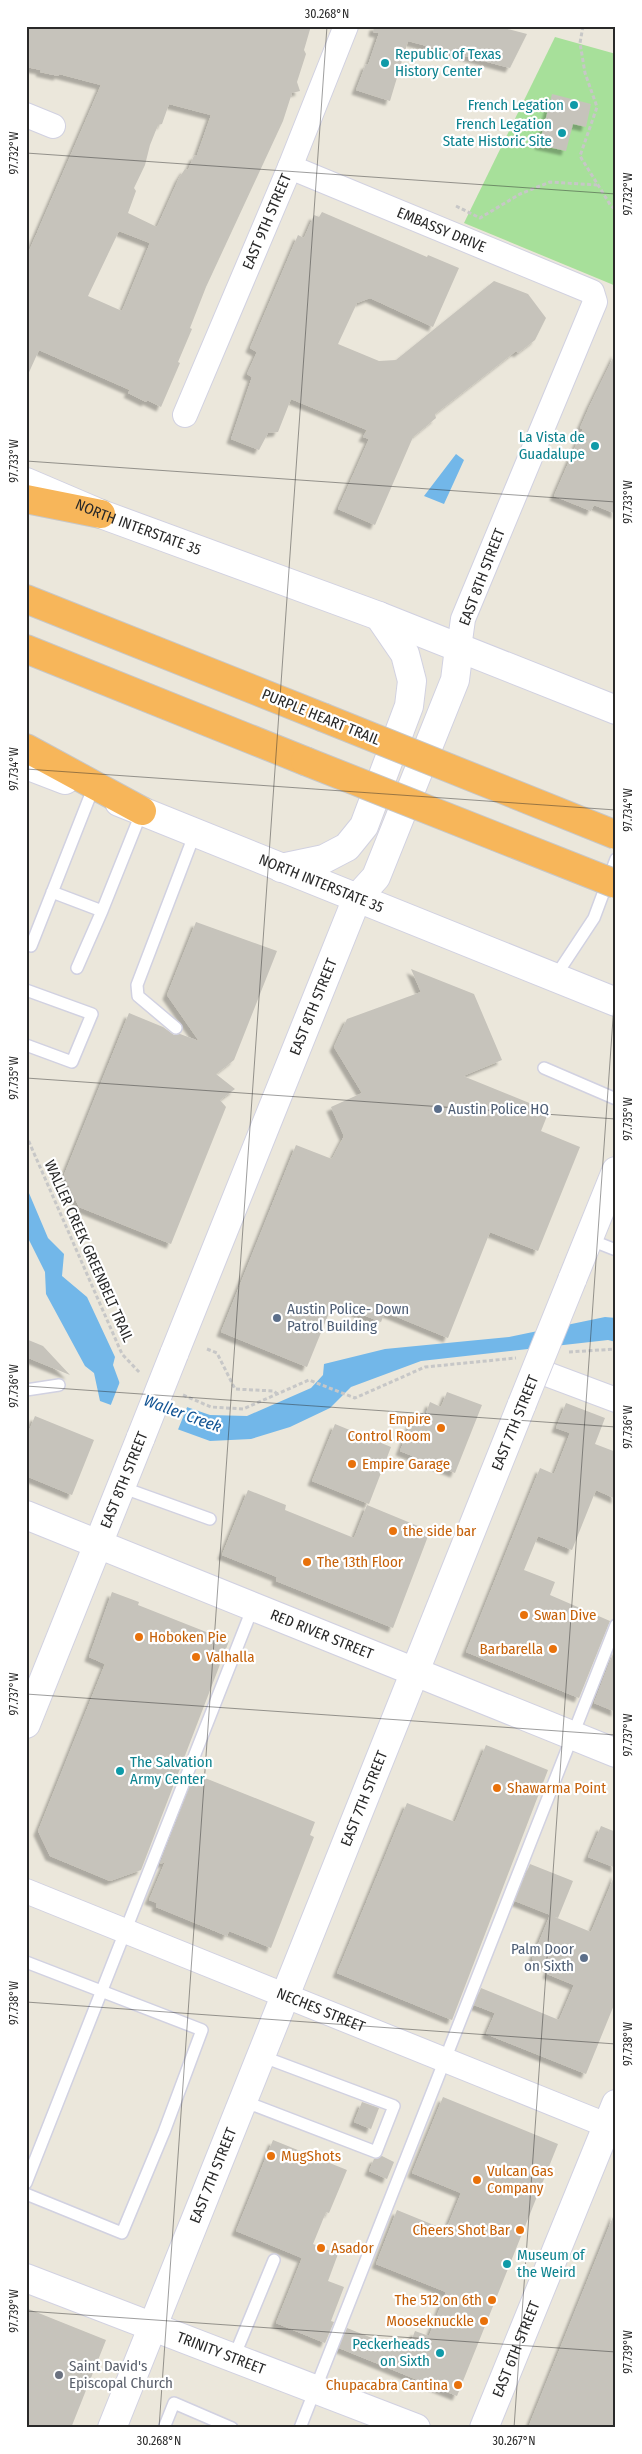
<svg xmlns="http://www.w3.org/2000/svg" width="642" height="2454" font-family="'Fira Sans Condensed',sans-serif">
<defs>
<filter id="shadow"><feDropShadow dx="-4.5" dy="4.5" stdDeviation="1" flood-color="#0004"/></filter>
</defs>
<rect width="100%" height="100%" fill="#ebe7db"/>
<path fill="#a7e09a" d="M555 37 616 54V286L464 223Z"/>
<path fill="#72b7e9" d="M456 454 464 460 444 504 424 496Z
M26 1186 48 1238 64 1254 62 1276 87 1297 115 1357 113 1365 120 1384 210 1415 247 1416 311 1388 323 1375 324 1364 385 1349 509 1337 605 1317 616 1318V1342L608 1340 421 1361 351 1387 330 1408 290 1427 251 1439 210 1441 100 1401 94 1373 85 1366 46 1294 45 1272 26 1234Z"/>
<path fill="#ebe7db" d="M121 1379 122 1382 188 1405 177 1432 110 1407Z"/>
<path fill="#c6c3bb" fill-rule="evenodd" filter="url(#shadow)" d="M26 26H311L304 50 306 54 297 82 300 91 292 93 283 121 206 287 190 328 192 329 178 362 180 363 161 407 147 400 146 402 128 393 130 390 39 350 26 379V258L101 85 59 74 58 76 40 72 41 70 26 67ZM169 104 211 115 197 155 194 156 188 170 185 169 179 178 157 227 128 213 136 191 134 188 145 165 150 145 158 125 162 124ZM119 231 150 243 122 311 88 296Z
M374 26H496L527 34 510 68 408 41 390 101 356 90 366 64 368 65 379 33 373 32Z
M552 94 591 104 586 127 573 124 566 151 539 145Z
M322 212 427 257 428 255 459 268 433 327 370 298 357 303 338 344 379 361 396 360 494 281 528 294 546 318 535 340 518 353 516 351 435 414 436 418 413 437 375 525 338 509 369 439 363 437 367 430 291 399 278 432 268 433 259 450 231 439 252 377 247 374 257 352 250 348 298 235 304 238 314 215 319 217Z
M616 352V514L594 505 591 511 554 496 583 429 580 428 590 405Z
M196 922 277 951 234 1060 216 1074 235 1089 220 1100 226 1107 171 1244 79 1207 64 1175 129 1013 163 1027 174 1035 180 1034 199 1041 167 995Z
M411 969 474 994 502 1060 463 1076 549 1111 541 1131 580 1147 538 1251 490 1232 448 1338 385 1312 381 1322 333 1303 307 1367 221 1332 296 1145 332 1159 344 1136 331 1107 362 1093 334 1047 347 1019 421 992Z
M26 1339 43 1346 70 1375 26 1357Z
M447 1392 482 1405 455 1473 400 1451 414 1415 424 1419 430 1402 441 1407Z
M566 1403 605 1418 595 1444 616 1452V1499L596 1490 572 1550 538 1536 524 1570 555 1582 550 1595 610 1621 579 1698 466 1652 540 1468 554 1474 570 1433 556 1428Z
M35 1416 94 1440 72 1495 26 1476V1438Z
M335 1424 391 1447 369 1504 312 1481Z
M248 1490 286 1505 285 1510 354 1538 367 1505 430 1531 393 1628 276 1581 277 1577 222 1555Z
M112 1592 139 1602 138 1605 229 1641 141 1870 110 1881 50 1856 38 1831 105 1664 89 1657Z
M616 1646V1712L594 1703Z
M486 1745 548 1770 452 2020 337 1973 407 1803 455 1822Z
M195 1774 315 1822 310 1835 314 1837 271 1948 229 1931 227 1936 156 1907 157 1903 149 1900 165 1862 160 1864Z
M601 1826 616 1832V1868L588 1857Z
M530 1864 573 1881 558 1918 515 1901Z
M616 1872V2000L586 2074 486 2034 495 2013 474 2005 481 1988 559 2020 574 1985 547 1974 550 1966 532 1959 550 1915 591 1932Z
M443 2097 558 2144 457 2396 339 2348 347 2328 407 2352 415 2331 429 2336 446 2292 376 2264 397 2210 446 2230 461 2193 412 2173Z
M362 2102 379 2108 371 2129 354 2122Z
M273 2140 347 2170 329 2213 326 2212 313 2244 338 2254 328 2281 344 2287 331 2321 334 2322 325 2343 276 2323 302 2258 236 2231Z
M382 2156 394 2162 387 2179 369 2171 374 2159Z
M615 2212 616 2428H528L592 2269Z
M26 2308 106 2340 71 2428H26Z"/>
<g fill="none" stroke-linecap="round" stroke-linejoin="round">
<defs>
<path id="lane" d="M52 892 102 911 142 811
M31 946 92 791
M77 968 102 911
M555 977 594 918 616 859
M26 990 92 1014 72 1062 26 1045
M176 1028 138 996 137 985 195 833
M544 1068 616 1099
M588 1239 616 1250
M26 1390 59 1385
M121 1487 210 1519
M26 1962 202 2030 164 2132 122 2233 26 2194
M243 2101 376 2152 394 2106 261 2056
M26 2183 253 1607
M234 2357 274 2260
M164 2428 174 2403 232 2428
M300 2428 616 1625"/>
<g id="street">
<path d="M26 115 53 126"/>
<path id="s1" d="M290 167 592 292 595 302 463 619 459 648"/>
<path id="s2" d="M185 415 290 167 346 26"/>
<path d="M536 1370 616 1400"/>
<path id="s3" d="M26 1891 616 2129"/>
</g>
<g id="secondary">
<path id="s4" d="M26 482 101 514 379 616 616 710"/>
<path d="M26 765 65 780"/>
<path id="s5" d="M119 802 616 1002"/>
<path d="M281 868 324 859 347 847 364 826 409 706 412 681 405 654 379 616"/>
<path d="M572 1280 616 1171"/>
<path id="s6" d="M174 1354 357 898 376 877 455 680 459 648"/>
<path id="s7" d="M26 1515 616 1753"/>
<path d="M26 1724 141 1437"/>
<path id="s8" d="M26 2278 416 2428"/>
<path id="s9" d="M112 2428 522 1404"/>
<path id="s10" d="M484 2428 616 2104"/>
</g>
<path id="highway" d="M26 499 101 514
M26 599 322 717
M26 649 305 761
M26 748 142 811"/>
</defs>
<use href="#lane" stroke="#d1d1e1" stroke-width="14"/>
<use href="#street" stroke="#d1d1e1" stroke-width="26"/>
<use href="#secondary" stroke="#d1d1e1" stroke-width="30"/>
<use href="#highway" stroke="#c7c7c7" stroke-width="30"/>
<path stroke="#c7c7c7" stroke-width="3" stroke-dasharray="4 2.5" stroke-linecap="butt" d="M583 26 580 43 585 73 597 107 580 156 611 206 616 210
M456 206 480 218 520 194 550 182 597 185
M26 1135 122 1354 140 1373
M207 1349 217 1353 235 1389 274 1391 277 1394
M569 1352 616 1349
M183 1395 211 1407 243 1409 309 1380 355 1398 425 1367 516 1358"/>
<use href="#lane" stroke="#fff" stroke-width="11"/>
<use href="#street" stroke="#fff" stroke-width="24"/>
<use href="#secondary" stroke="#fff" stroke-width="28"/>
<use href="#highway" stroke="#f7b65a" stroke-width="28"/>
<defs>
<path id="secondary-bridge" d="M522 1404 572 1280
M141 1437 174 1354"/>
<path id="highway-bridge" d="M322 717 616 835
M305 761 616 884"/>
</defs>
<use href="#secondary-bridge" stroke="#d1d1e1" stroke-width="30" stroke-linecap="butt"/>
<use href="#highway-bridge" stroke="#c7c7c7" stroke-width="30" stroke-linecap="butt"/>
<use href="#secondary-bridge" stroke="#fff" stroke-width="28"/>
<use href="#highway-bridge" stroke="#f7b65a" stroke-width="28"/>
</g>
<path fill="none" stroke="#292929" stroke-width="1" stroke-opacity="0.45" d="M26 153 616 194M26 461 616 502M26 769 616 810M26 1078 616 1119M26 1386 616 1427M26 1694 616 1735M26 2002 616 2044M26 2311 616 2352M159 2428 327 26M514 2428 616 976"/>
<g fill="#0f9aa8" stroke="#fff" stroke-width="2">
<circle cx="385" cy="63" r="5"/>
<circle cx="574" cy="105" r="5"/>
<circle cx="562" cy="133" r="5"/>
<circle cx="595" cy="446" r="5"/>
<circle cx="120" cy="1771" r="5"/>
<circle cx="507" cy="2264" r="5"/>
<circle cx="440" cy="2353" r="5"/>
</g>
<g fill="#5c6f8a" stroke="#fff" stroke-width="2">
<circle cx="438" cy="1109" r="5"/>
<circle cx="277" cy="1318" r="5"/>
<circle cx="584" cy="1958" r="5"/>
</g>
<g fill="#e8710a" stroke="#fff" stroke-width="2">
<circle cx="441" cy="1428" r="5"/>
<circle cx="352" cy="1464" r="5"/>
<circle cx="393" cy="1531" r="5"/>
<circle cx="307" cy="1562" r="5"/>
<circle cx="524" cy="1615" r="5"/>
<circle cx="139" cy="1637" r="5"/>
<circle cx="553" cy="1649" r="5"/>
<circle cx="196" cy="1657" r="5"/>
<circle cx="497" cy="1788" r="5"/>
<circle cx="271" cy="2156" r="5"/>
<circle cx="477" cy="2180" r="5"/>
<circle cx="520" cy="2230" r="5"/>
<circle cx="321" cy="2248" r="5"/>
<circle cx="492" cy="2300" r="5"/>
<circle cx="484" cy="2321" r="5"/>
<circle cx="458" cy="2385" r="5"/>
</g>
<circle fill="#6b7280" stroke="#fff" stroke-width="2" cx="59" cy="2375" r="5"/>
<g text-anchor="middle" stroke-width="4.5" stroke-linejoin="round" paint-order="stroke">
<g font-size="15" fill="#0d838f" stroke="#fff" text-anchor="end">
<text x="395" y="59" text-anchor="start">Republic of Texas<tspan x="395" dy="17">History Center</tspan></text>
<text x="564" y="110">French Legation</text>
<text x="552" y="129">French Legation<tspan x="552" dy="17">State Historic Site</tspan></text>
<text x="585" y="442">La Vista de<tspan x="585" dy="17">Guadalupe</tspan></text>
<text x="130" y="1767" text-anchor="start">The Salvation<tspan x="130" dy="17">Army Center</tspan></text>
<text x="517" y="2260" text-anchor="start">Museum of<tspan x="517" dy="17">the Weird</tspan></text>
<text x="430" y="2349">Peckerheads<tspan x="430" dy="17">on Sixth</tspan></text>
</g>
<g font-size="15" fill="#292929" stroke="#fff">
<text dy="5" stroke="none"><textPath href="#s2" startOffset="210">EAST 9TH STREET</textPath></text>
<text dy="5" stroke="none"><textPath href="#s1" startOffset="164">EMBASSY DRIVE</textPath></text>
<text dy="5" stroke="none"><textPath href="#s4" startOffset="121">NORTH INTERSTATE 35</textPath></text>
<text transform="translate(482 577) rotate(-69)" y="5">EAST 8TH STREET</text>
<text transform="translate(321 717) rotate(22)" y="5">PURPLE HEART TRAIL</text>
<text dy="5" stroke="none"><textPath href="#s5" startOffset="218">NORTH INTERSTATE 35</textPath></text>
<text dy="5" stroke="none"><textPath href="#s6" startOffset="374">EAST 8TH STREET</textPath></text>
<text transform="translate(89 1251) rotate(66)" y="5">WALLER CREEK GREENBELT TRAIL</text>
<text transform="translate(515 1423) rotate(-68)" y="5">EAST 7TH STREET</text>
<text transform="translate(124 1480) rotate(-68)" y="5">EAST 8TH STREET</text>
<text dy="5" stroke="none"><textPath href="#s7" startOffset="319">RED RIVER STREET</textPath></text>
<text dy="5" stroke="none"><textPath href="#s9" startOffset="678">EAST 7TH STREET</textPath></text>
<text dy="5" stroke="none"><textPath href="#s3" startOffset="318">NECHES STREET</textPath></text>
<text dy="5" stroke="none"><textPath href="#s9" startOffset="272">EAST 7TH STREET</textPath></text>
<text dy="5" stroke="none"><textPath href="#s10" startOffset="85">EAST 6TH STREET</textPath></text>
<text dy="5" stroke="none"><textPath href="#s8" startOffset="209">TRINITY STREET</textPath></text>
</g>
<g font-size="15" fill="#4e5e75" stroke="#fff" text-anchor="start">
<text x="448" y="1114">Austin Police HQ</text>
<text x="287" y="1314">Austin Police- Down<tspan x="287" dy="17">Patrol Building</tspan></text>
<text x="574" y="1954" text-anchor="end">Palm Door<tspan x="574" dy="17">on Sixth</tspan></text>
</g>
<g font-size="15" fill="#c56008" stroke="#fff" text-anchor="start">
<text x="431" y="1424" text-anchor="end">Empire<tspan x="431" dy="17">Control Room</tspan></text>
<text x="362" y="1469">Empire Garage</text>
<text x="403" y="1536">the side bar</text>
<text x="317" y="1567">The 13th Floor</text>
<text x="534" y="1620">Swan Dive</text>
<text x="149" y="1642">Hoboken Pie</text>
<text x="543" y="1654" text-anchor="end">Barbarella</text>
<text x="206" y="1662">Valhalla</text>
<text x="507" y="1793">Shawarma Point</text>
<text x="281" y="2161">MugShots</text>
<text x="487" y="2176">Vulcan Gas<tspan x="487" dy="17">Company</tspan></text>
<text x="510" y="2235" text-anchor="end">Cheers Shot Bar</text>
<text x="331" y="2253">Asador</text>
<text x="482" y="2305" text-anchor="end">The 512 on 6th</text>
<text x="474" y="2326" text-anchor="end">Mooseknuckle</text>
<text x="448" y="2390" text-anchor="end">Chupacabra Cantina</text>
</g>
<g font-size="15" fill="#5b616d" stroke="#fff" text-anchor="start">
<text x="69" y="2371">Saint David's<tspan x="69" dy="17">Episcopal Church</tspan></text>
</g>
<g font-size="16" font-style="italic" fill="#135494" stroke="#fff">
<text transform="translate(183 1413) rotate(20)" y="6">Waller Creek</text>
</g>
</g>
<rect width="642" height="2454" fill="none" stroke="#ffffff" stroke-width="55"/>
<rect x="28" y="28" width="586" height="2398" fill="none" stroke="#292929" stroke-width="2"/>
<g font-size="12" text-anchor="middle" fill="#292929">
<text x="327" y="18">30.268°N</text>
<text transform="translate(14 153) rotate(-90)" y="4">97.732°W</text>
<text transform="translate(628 194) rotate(-90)" y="4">97.732°W</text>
<text transform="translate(14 461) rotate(-90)" y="4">97.733°W</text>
<text transform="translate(628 502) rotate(-90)" y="4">97.733°W</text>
<text transform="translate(14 769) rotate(-90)" y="4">97.734°W</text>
<text transform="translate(628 810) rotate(-90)" y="4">97.734°W</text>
<text transform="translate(14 1078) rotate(-90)" y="4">97.735°W</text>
<text transform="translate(628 1119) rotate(-90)" y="4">97.735°W</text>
<text transform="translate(14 1386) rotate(-90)" y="4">97.736°W</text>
<text transform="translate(628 1427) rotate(-90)" y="4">97.736°W</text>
<text transform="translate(14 1694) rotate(-90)" y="4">97.737°W</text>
<text transform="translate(628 1735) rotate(-90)" y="4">97.737°W</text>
<text transform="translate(14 2003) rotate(-90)" y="4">97.738°W</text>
<text transform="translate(628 2044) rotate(-90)" y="4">97.738°W</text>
<text transform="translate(14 2311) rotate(-90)" y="4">97.739°W</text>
<text transform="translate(628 2352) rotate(-90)" y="4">97.739°W</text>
<text x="159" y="2445">30.268°N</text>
<text x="514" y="2445">30.267°N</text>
</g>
</svg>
